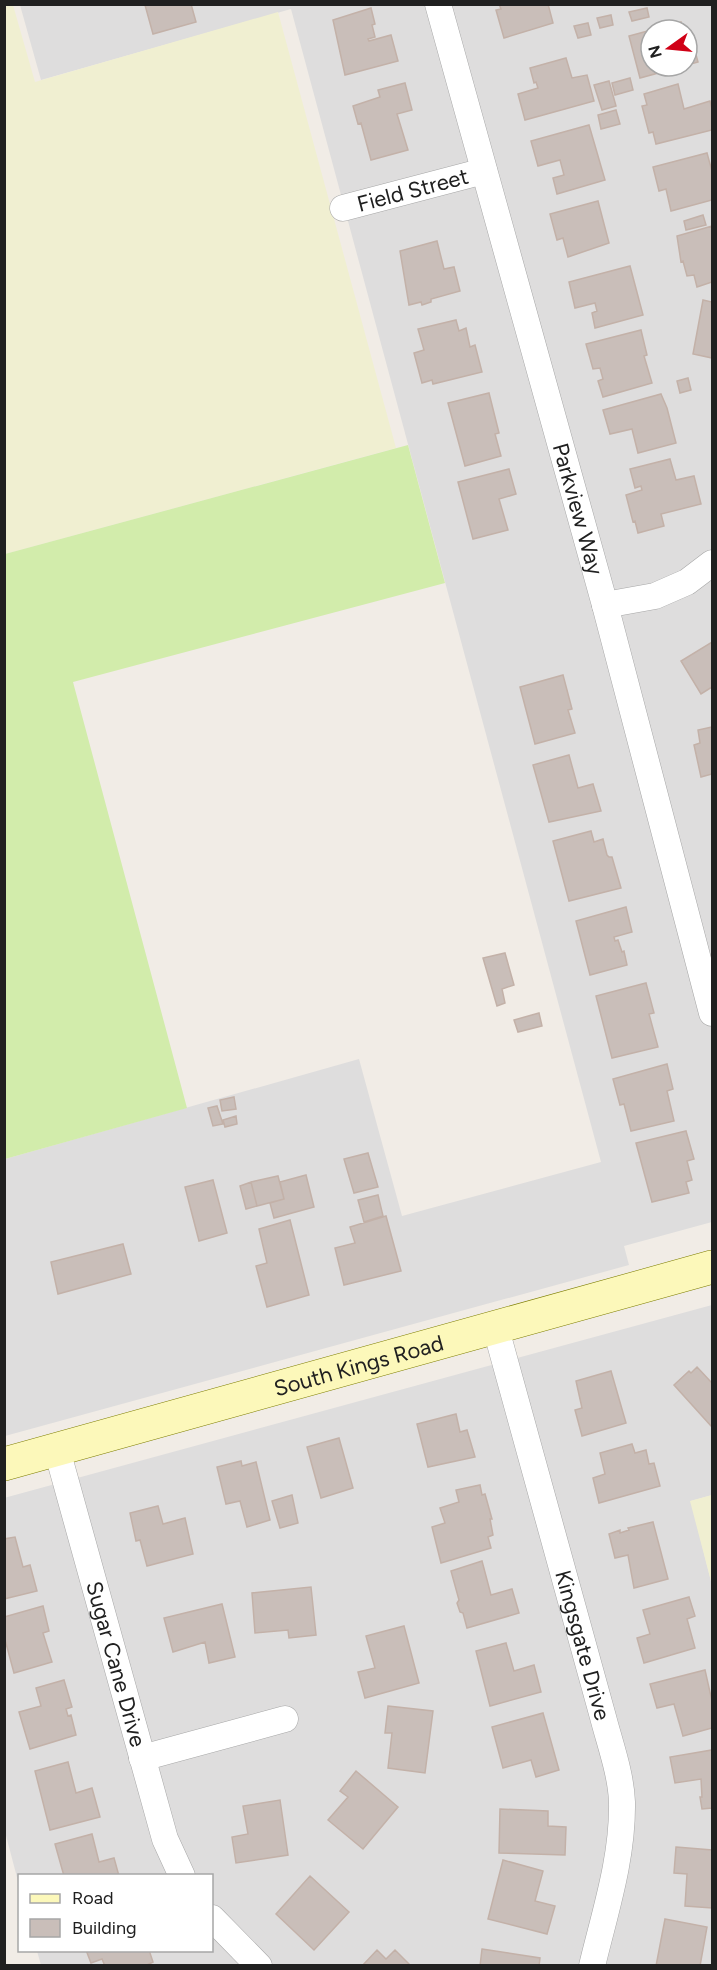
<svg xmlns="http://www.w3.org/2000/svg" width="717" height="1970" font-family="Figtree,sans-serif">
<rect width="100%" height="100%" fill="#f1ece6"/>
<path fill="#dedddd" fill-rule="evenodd" d="M20 5H712V1222L624 1246 629 1265 5 1436V1159L359 1059 402 1216 601 1162 291 9 41 80ZM651 30H687V66H651Z
M712 1305V1495L691 1501 712 1585V1965H41L37 1951 212 1950V1876H20L19 1885 4 1828V1498Z"/>
<path fill="#f0efd1" d="M5 5H13L35 82 278 12 396 448 5 554Z
M712 1495V1585L690 1501Z"/>
<path fill="#d2ecab" d="M408 445 445 583 73 682 187 1108 5 1159V554Z"/>
<path fill="#c9beb9" stroke="#c3b1a8" stroke-width="1.5" d="M148 4H191L196 22 153 34 145 5Z
M499 4H548L553 23 504 38 496 10 501 9Z
M371 8 375 24 372 25 375 37 368 39 369 41 391 35 398 61 345 75 333 20Z
M647 8 649 17 632 21 629 12Z
M611 15 613 25 600 28 597 18Z
M681 22 683 30H651V66H684L640 78 629 36Z
M588 23 591 35 578 38 574 26Z
M691 37 698 62 687 65V39Z
M566 58 572 78 587 75 594 101 525 120 518 94 538 88 536 82 534 83 530 68Z
M630 78 633 90 615 95 612 83Z
M609 81 616 106 602 110 594 85Z
M405 83 412 110 397 114 408 150 371 160 361 123 358 124 353 106 380 97 378 90Z
M678 84 684 109 710 101 712 109V130L656 144 653 132 649 133 642 106 647 105 644 94Z
M616 110 620 124 601 129 598 115Z
M589 125 605 180 557 194 553 178 564 175 560 160 538 166 531 141Z
M707 153 712 171V200L671 211 666 189 659 191 653 167Z
M598 201 609 243 568 257 563 238 557 240 550 214Z
M703 215 706 225 686 230 684 221Z
M712 226V282L697 287 694 275 687 276 683 261 681 262 677 236Z
M437 241 444 269 454 267 460 291 431 299V302L422 305 421 302 409 305 400 251Z
M630 266 643 315 595 328 592 313 597 311 595 303 575 308 569 282Z
M703 300 712 302V358L693 354Z
M456 320 459 331 466 328 470 347 475 345 482 372 433 384 432 380 422 383 414 353 424 350 418 329Z
M641 330 647 355 644 356 652 383 603 397 598 381 603 379 600 368 593 369 586 344Z
M688 378 691 390 680 393 677 381Z
M489 393 499 433 495 434 501 456 465 466 448 403Z
M661 394 667 408 676 443 638 453 632 429 610 434 603 410Z
M670 459 676 480 694 476 701 504 661 514 664 526 638 533 635 521 633 522 626 495 642 490 641 486 635 488 630 469Z
M509 469 516 494 499 499 508 530 473 539 458 482Z
M712 642V687L701 694 681 661Z
M563 675 572 709 568 710 575 733 535 744 520 687Z
M712 727V774L701 777 694 745 700 743 698 730Z
M569 755 578 788 593 784 601 811 549 822 533 765Z
M591 831 594 842 603 839 607 855 609 857H612L621 888 569 901 553 841Z
M626 907 632 932 614 937 615 941 618 940 622 952 624 951 627 965 590 975 576 921Z
M505 953 514 985 502 989 505 1003 497 1006 483 958Z
M646 983 654 1013 649 1014 658 1047 612 1058 596 996Z
M539 1013 542 1026 518 1032 514 1020Z
M667 1064 673 1089 667 1091 674 1121 631 1131 624 1104 620 1105 613 1079Z
M234 1097 236 1109 222 1111 220 1100Z
M217 1106 223 1124 213 1126 208 1108Z
M236 1116 237 1124 225 1127 223 1120Z
M686 1131 694 1159 687 1161 692 1180 686 1182 689 1193 652 1202 636 1143Z
M368 1153 378 1187 354 1193 344 1159Z
M306 1175 314 1207 274 1218 270 1203 284 1199 280 1182Z
M278 1176 284 1199 257 1206 251 1182Z
M213 1180 227 1233 199 1241 185 1187Z
M251 1182 257 1206 246 1209 240 1186Z
M378 1195 383 1216 364 1222 358 1200Z
M386 1216 401 1271 344 1285 335 1248 355 1243 350 1227Z
M290 1220 309 1295 267 1307 256 1266 267 1263 259 1229Z
M123 1244 131 1274 58 1294 51 1262Z
M697 1367 712 1383V1427L674 1385 689 1371 691 1373Z
M611 1371 626 1423 582 1436 575 1410 582 1408 576 1381Z
M456 1414 460 1432 467 1430 475 1457 428 1467 417 1424Z
M339 1438 353 1488 321 1498 307 1447Z
M632 1444 635 1453 646 1450 649 1464 654 1463 660 1486 599 1503 593 1478 605 1474 600 1453Z
M241 1461 242 1466 256 1462 270 1520 247 1527 240 1501 226 1504 217 1467Z
M480 1485 482 1495 485 1494 492 1519H490L493 1535 488 1537 491 1548 441 1563 432 1527 445 1523 440 1508 459 1502 456 1490Z
M292 1495 298 1523 280 1528 272 1501Z
M158 1506 163 1524 185 1518 193 1554 147 1566 140 1540 136 1541 130 1513Z
M653 1522 668 1579 634 1588 628 1555 615 1558 609 1534 620 1530V1533L629 1530 628 1528Z
M15 1537 23 1567 30 1565 37 1591 4 1599V1539Z
M482 1561 491 1595 512 1589 519 1613 467 1628 463 1613 460 1612 457 1603 459 1600 451 1571Z
M311 1587 316 1635 289 1638 288 1630 255 1633 252 1593Z
M689 1597 695 1616 687 1619 695 1648 644 1663 637 1638 650 1634 643 1610Z
M222 1604 235 1657 209 1663 205 1642 173 1652 164 1618Z
M43 1606 49 1631 43 1633 52 1662 14 1673 4 1636V1617Z
M404 1626 419 1683 365 1698 358 1672 375 1668 366 1636Z
M506 1643 514 1671 534 1665 541 1692 490 1706 476 1651Z
M705 1670 712 1701V1728L683 1736 674 1704 657 1708 650 1684Z
M64 1680 72 1707 66 1709 68 1716 71 1715 76 1735 30 1749 19 1712 41 1706 36 1688Z
M388 1706 433 1711 425 1773 388 1768 392 1733H385Z
M543 1713 559 1770 536 1777 531 1760 503 1768 492 1727Z
M712 1750V1808L702 1809 700 1797H702L701 1779 675 1783 670 1757Z
M68 1762 76 1793 92 1788 100 1817 50 1830 35 1771Z
M356 1771 398 1807 363 1849 328 1820 348 1797 340 1791Z
M280 1800 288 1855 236 1863 232 1837 248 1834 243 1806Z
M500 1809 548 1811V1826L566 1827 565 1855 499 1853Z
M92 1834 99 1862 114 1858 119 1876H64L55 1844Z
M676 1847 712 1850V1908L685 1906 687 1874 674 1873Z
M503 1860 543 1871 535 1901 555 1906 547 1934 488 1919Z
M310 1876 349 1912 314 1950 276 1914Z
M665 1919 707 1927 700 1966H656Z
M482 1949 540 1958 539 1966H480Z
M86 1950H149L153 1962 145 1966H105L102 1959 91 1963Z
M377 1950 386 1959 395 1950 411 1966H362Z"/>
<g fill="none" stroke-linecap="round" stroke-linejoin="round">
<defs>
<g id="street">
<path id="s1" d="M438 4 605 605 712 1013"/>
<path id="s2" d="M343 208 484 171"/>
<path d="M605 605 655 596 687 582 712 563"/>
<path id="s3" d="M496 1329 603 1717C610 1744 621 1774 622 1802 623 1858 605 1912 592 1966"/>
<path id="s4" d="M57 1450 165 1839 182 1876"/>
<path d="M142 1758 285 1719"/>
<path d="M212 1918 259 1966"/>
</g>
<g id="secondary">
<path id="s5" d="M4 1464 712 1267"/>
</g>
</defs>
<use href="#street" stroke="#a7a7a7" stroke-width="27"/>
<use href="#secondary" stroke="#7d7d01" stroke-width="34"/>
<use href="#street" stroke="#fff" stroke-width="26"/>
<use href="#secondary" stroke="#fcf8ba" stroke-width="33"/>
</g>
<g text-anchor="middle" stroke-width="4.5" stroke-linejoin="round" paint-order="stroke">
<g font-size="22" fill="#202020" stroke="#fff">
<text dy="8" stroke="none"><textPath href="#s2" startOffset="72">Field Street</textPath></text>
<text dy="8" stroke="none"><textPath href="#s1" startOffset="524">Parkview Way</textPath></text>
<text dy="8" stroke="none"><textPath href="#s5" startOffset="368">South Kings Road</textPath></text>
<text dy="8" stroke="none"><textPath href="#s3" startOffset="328">Kingsgate Drive</textPath></text>
<text dy="8" stroke="none"><textPath href="#s4" startOffset="222">Sugar Cane Drive</textPath></text>
</g>
</g>
<rect width="717" height="1970" fill="none" stroke="#202020" stroke-width="12"/>
<rect x="18" y="1874" width="195" height="78" fill="#ffffff" stroke="#a6a6a6" stroke-width="1.5"/>
<rect x="30" y="1894" width="30" height="9" fill="#fcf8ba" stroke="#a6a6a6" stroke-width="1.5"/>
<text x="72" y="1904" font-size="18" fill="#202020">Road</text>
<rect x="30" y="1919" width="30" height="18" fill="#c9beb9" stroke="#a6a6a6" stroke-width="1.5"/>
<text x="72" y="1934" font-size="18" fill="#202020">Building</text>
<g transform="translate(669 48) rotate(255)"><circle r="28" fill="#ffffff" stroke="#a6a6a6" stroke-width="1.5"/>
<path d="M0-4.5L10 22L0 15L-10 22Z" fill="#d00016"/>
<text y="-9" font-size="16" font-weight="bold" text-anchor="middle" fill="#202020">N</text>
</g>
</svg>
